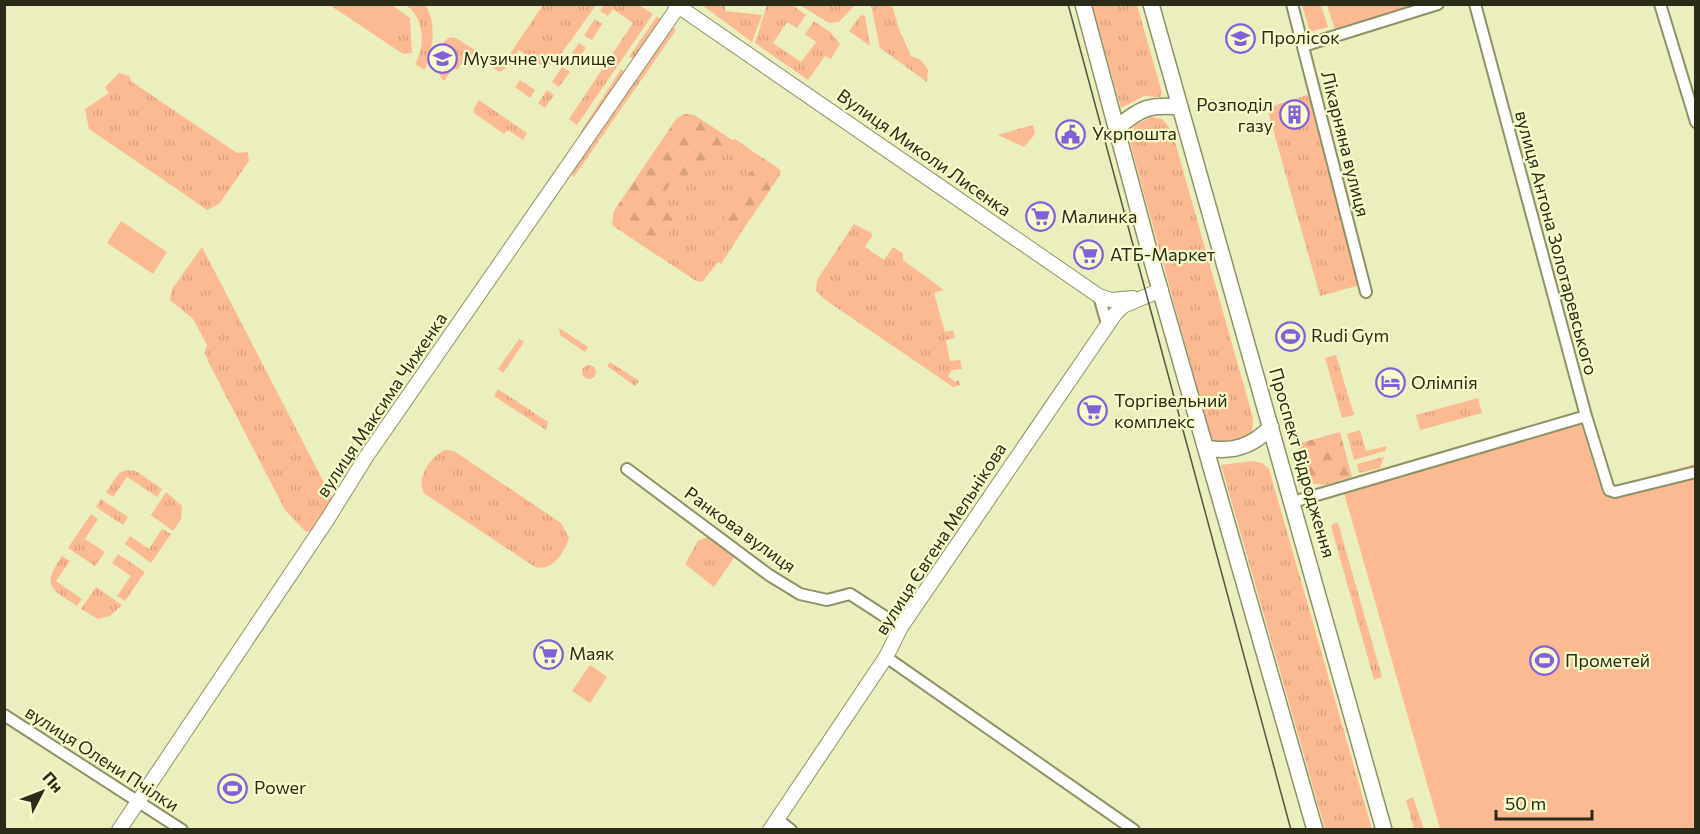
<svg xmlns="http://www.w3.org/2000/svg" width="1700" height="834" font-family="Commissioner,sans-serif">
<defs>
<pattern id="grass-tufts" width="24" height="20" patternUnits="userSpaceOnUse" patternTransform="scale(1.5)"><rect width="24" height="20" fill="#fcba92"/><path d="M3 7l-1-3M5 7V3M7 7l1-3M15 17l-1-3M17 17v-4M19 17l1-3" fill="none" stroke="#d8a07d"/></pattern>
<pattern id="forest-firs" width="22" height="20" patternUnits="userSpaceOnUse" patternTransform="scale(1.5)"><rect width="22" height="20" fill="#fcba92"/><path d="M5 1l3.5 6h-7zM16 11l3.5 6h-7z" fill="#d8a07d"/></pattern>
</defs>
<rect width="100%" height="100%" fill="#eaefbd"/>
<path fill="url(#grass-tufts)" d="M330 5H392L410 18 412 53 403 54Z
M406 5H425C438 24 432 50 425 70L415 64C426 45 424 18 406 5Z
M543 5H596L554 64 541 65 519 50 510 65 500 72 469 53 457 70 453 68 444 81C433 70 435 46 450 37L456 38 501 67Z
M604 5H639L653 14 577 125 569 119 633 23 613 9 608 16 600 11Z
M702 5H725V11L762 15 752 42Z
M792 5 806 15 797 28 787 22 773 43 801 62 816 42 805 34 814 21 830 32 840 44 831 59 825 56 808 80 755 43 767 5Z
M800 5H855L839 22 829 23Z
M871 5H892L899 29 911 56 921 60 928 70 927 82 880 48Z
M1092 5H1137L1162 93 1160 97 1144 96 1121 108Z
M861 15 865 16 870 46 849 31Z
M657 16 661 19 635 59 629 57Z
M595 19 602 24 592 40 584 35Z
M672 26 676 30 573 178 572 171Z
M579 43 586 48 575 64 568 59Z
M562 67 570 72 559 87 552 82Z
M621 69 625 73 583 135 580 133Z
M119 73 129 76 132 82 237 153 248 152 249 161 219 204 207 210 203 207 89 129 85 109 109 93 105 87Z
M520 80 535 90 530 98 515 87Z
M547 90 554 95 545 108 538 103Z
M1307 95 1313 103 1360 285 1320 296 1267 108Z
M479 100 527 133 523 140 508 130 504 134 474 113V108Z
M685 114 694 115 732 140 735 139 781 171 721 264 718 262 702 282 696 281 612 225 614 211 677 118Z
M1151 117 1162 119 1172 131 1253 418 1252 433 1246 437 1220 444 1211 438 1129 139 1135 125Z
M1033 125 1035 134 1024 147 998 135Z
M854 224 873 234 865 247 884 260 893 247 903 253V260L944 290 934 293 945 332 953 330 955 338 946 340 950 361 960 360 962 369 952 370 948 376 955 382 959 380 960 385 953 387 824 299 816 290 817 280Z
M202 247 333 500 311 531 306 532 285 510 208 361 205 353 207 345 193 319 170 300 172 289Z
M559 328 588 347 585 352 560 335Z
M519 339 524 342 503 373 498 369Z
M1336 355 1354 415 1342 418 1325 358Z
M610 362 639 381 635 386 607 366Z
M582 372a7 7 0 1 1 14 0a7 7 0 1 1-14 0Z
M498 389 548 422 546 430 494 396Z
M1478 398 1482 413 1420 430 1416 415Z
M1360 430 1366 451 1387 446 1385 451 1354 460 1347 434Z
M445 450 454 451 561 523 569 538C564 553 552 572 535 567L425 494C414 480 431 456 445 450Z
M1384 457 1380 468 1359 473 1357 464Z
M1252 461 1262 463 1269 469 1372 829H1325L1221 465Z
M127 470 136 471 162 489 157 497 127 477 113 497 106 492 119 473Z
M166 492 182 506 181 519 173 531 151 515Z
M101 499 128 517 123 525 96 507Z
M91 514 98 519 85 539 105 552 95 566 68 548Z
M1334 523H1338L1382 677 1374 680 1331 526Z
M162 529 171 534 151 563 125 544 130 536 149 549Z
M710 536 736 555 714 587 685 564 698 541Z
M118 554 145 572 125 601 117 596 131 576 112 563Z
M62 556 70 561 56 581 82 599 77 606C49 588 42 586 62 556Z
M96 587 122 605 110 616 98 619 81 609Z
M1413 797 1424 829H1414L1406 800Z"/>
<path fill="url(#forest-firs)" d="M685 114 694 115 732 140 695 171 670 184 659 203 673 220 658 256 612 225 614 211 677 118Z
M758 155 778 168 780 175 749 221 724 222C723 194 735 197 748 177 753 171 755 162 758 155Z
M1340 432 1352 477 1324 485 1308 483 1297 444Z"/>
<path fill="#fcba92" d="M1411 4 1412 8 1335 30 1327 5Z
M333 5H388L408 17 390 43Z
M1302 5H1321L1328 27 1310 32Z
M121 221 167 252 153 274 107 243Z
M1581 424 1599 482 1618 485 1695 464V829H1440L1344 493Z
M590 665 607 677 590 703 572 691Z"/>
<g fill="none" stroke-linecap="round" stroke-linejoin="round">
<defs>
<path id="minor" d="M1292 4 1366 292
M1475 4 1586 416 1609 490 1615 492 1696 472
M1660 4 1696 122
M1303 46 1438 4
M1099 296 1107 324
M627 469 769 575 800 594 827 600 850 594 901 627
M1293 502 1586 416
M886 657 1134 830
M4 715 182 830
M777 819 791 830"/>
<path id="tertiary" d="M675 4 1099 296 1111 300 1133 298
M119 830 327 520 366 457 680 4
M770 830 886 657 901 627 1115 314 1123 306 1161 290"/>
<path id="secondary" d="M1083 4 1153 265 1315 830
M1151 4 1384 830
M1117 128C1140 108 1150 104 1180 107
M1207 448C1233 453 1253 446 1271 427"/>
</defs>
<use href="#minor" stroke="#8e9264" stroke-width="14"/>
<use href="#tertiary" stroke="#8e9264" stroke-width="16"/>
<use href="#secondary" stroke="#8e9264" stroke-width="18"/>
<use href="#minor" stroke="#fff" stroke-width="10"/>
<use href="#tertiary" stroke="#fff" stroke-width="14"/>
<use href="#secondary" stroke="#fff" stroke-width="15"/>
<path stroke="#54563d" stroke-width="1.5" d="M1068 4 1291 830"/>
</g>
<defs>
<symbol id="school-ring" viewBox="-11 -11 22 22"><circle r="9.5" fill="#f7fcca" stroke="#8260db" stroke-width="1.5"/><path d="M0-5L7-2L0 1L-7-2ZM-4 1L0 2.5L4 1V4Q0 6-4 4Z" fill="#8260db"/></symbol>
<symbol id="building-ring" viewBox="-11 -11 22 22"><circle r="9.5" fill="#f7fcca" stroke="#8260db" stroke-width="1.5"/><path d="M-4-6H4V6H1V3H-1V6H-4ZM-2.5-4.3h1.7v1.8h-1.7ZM.8-4.3h1.7v1.8H.8ZM-2.5-1h1.7V.8h-1.7ZM.8-1h1.7V.8H.8Z" fill="#8260db"/></symbol>
<symbol id="civic-ring" viewBox="-11 -11 22 22"><circle r="9.5" fill="#f7fcca" stroke="#8260db" stroke-width="1.5"/><path d="M-.6-6.5H3V-4.5H.6V-3L4-1V1h2V6H-6V1h2V-1L-.6-3ZM-1.2 2.5V6h2.4V2.5Z" fill="#8260db"/></symbol>
<symbol id="supermarket-ring" viewBox="-11 -11 22 22"><circle r="9.5" fill="#f7fcca" stroke="#8260db" stroke-width="1.5"/><path d="M-6-5.5h2.5l.6 2H6L4.5 2H-2.5L-4.4-4H-6ZM-1.5 3.2a1.3 1.3 0 1 0 .1 0ZM3 3.2a1.3 1.3 0 1 0 .1 0Z" fill="#8260db"/></symbol>
<symbol id="stadium-ring" viewBox="-11 -11 22 22"><circle r="9.5" fill="#f7fcca" stroke="#8260db" stroke-width="1.5"/><path d="M0-5a6.5 5 0 1 0 0 10a6.5 5 0 1 0 0-10ZM-3.5-1.8h7v3.6h-7Z" fill="#8260db"/></symbol>
<symbol id="hotel-ring" viewBox="-11 -11 22 22"><circle r="9.5" fill="#f7fcca" stroke="#8260db" stroke-width="1.5"/><path d="M-6-4.5h1.5V1H6V5H4.5V3h-9V5H-6ZM-4 0a1.8 1.8 0 1 1 3.6 0ZM.5 0V-2.5h3Q6-2.5 6 0Z" fill="#8260db"/></symbol>
</defs>
<g fill-rule="evenodd">
<use href="#school-ring" x="1224" y="22" width="33" height="33"/>
<use href="#school-ring" x="426" y="42" width="33" height="33"/>
<use href="#building-ring" x="1278" y="98" width="33" height="33"/>
<use href="#civic-ring" x="1054" y="118" width="33" height="33"/>
<use href="#supermarket-ring" x="1024" y="200" width="33" height="33"/>
<use href="#supermarket-ring" x="1072" y="238" width="33" height="33"/>
<use href="#stadium-ring" x="1274" y="320" width="33" height="33"/>
<use href="#hotel-ring" x="1374" y="366" width="33" height="33"/>
<use href="#supermarket-ring" x="1076" y="394" width="33" height="33"/>
<use href="#supermarket-ring" x="532" y="638" width="33" height="33"/>
<use href="#stadium-ring" x="1528" y="644" width="33" height="33"/>
<use href="#stadium-ring" x="216" y="772" width="33" height="33"/>
</g>
<g text-anchor="middle" stroke-width="4.5" stroke-linejoin="round" paint-order="stroke">
<g font-size="18" fill="#2a2c19" stroke="#f7fcca" text-anchor="start">
<text x="1261" y="44">Пролісок</text>
<text x="463" y="65">Музичне училище</text>
<text x="1273" y="111" text-anchor="end">Розподіл<tspan x="1273" dy="21">газу</tspan></text>
<text x="1092" y="140">Укрпошта</text>
<text x="1061" y="223">Малинка</text>
<text x="1110" y="261">АТБ-Маркет</text>
<text x="1311" y="342">Rudi Gym</text>
<text x="1411" y="389">Олімпія</text>
<text x="1114" y="407">Торгівельний<tspan x="1114" dy="21">комплекс</tspan></text>
<text x="569" y="660">Маяк</text>
<text x="1565" y="667">Прометей</text>
<text x="254" y="794">Power</text>
</g>
<g font-size="18" fill="#2a2c19" stroke="#f7fcca">
<text transform="translate(1345 144) rotate(76)" y="6">Лікарняна вулиця</text>
<text transform="translate(924 153) rotate(35)" y="6">Вулиця Миколи Лисенка</text>
<text transform="translate(1556 243) rotate(75)" y="6">вулиця Антона Золотаревського</text>
<text transform="translate(382 405) rotate(-56)" y="6">вулиця Максима Чиженка</text>
<text transform="translate(1302 463) rotate(74)" y="6">Проспект Відродження</text>
<text transform="translate(740 530) rotate(36)" y="6">Ранкова вулиця</text>
<text transform="translate(941 539) rotate(-57)" y="6">вулиця Євгена Мельнікова</text>
<text transform="translate(102 759) rotate(33)" y="6">вулиця Олени Пчілки</text>
</g>
</g>
<rect width="1700" height="834" fill="none" stroke="#2a2c19" stroke-width="12"/>
<g transform="translate(42 792) rotate(48)" stroke="#f7fcca" stroke-width="4.5" paint-order="stroke">
<path d="M0-4.5L10 22L0 15L-10 22Z" fill="#2a2c19"/>
<text y="-9" font-size="16" font-weight="bold" text-anchor="middle" fill="#2a2c19">Пн</text>
</g>
<path d="M1496 810v9h96v-9" fill="none" stroke="#2a2c19" stroke-width="3"/>
<text x="1505" y="810" font-size="18" fill="#2a2c19" stroke="#f7fcca" stroke-width="4.5" paint-order="stroke">50 m</text>
</svg>
